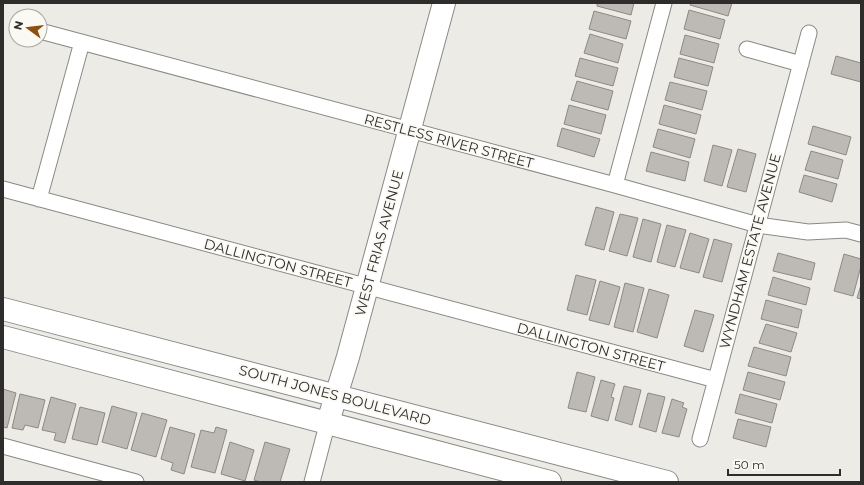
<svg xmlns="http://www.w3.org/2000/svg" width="864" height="485" font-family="Montserrat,sans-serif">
<rect width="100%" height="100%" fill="#edebe6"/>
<path fill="#bdbab5" stroke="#8d8985" d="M597 3H634L631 15 597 6Z
M691 3H732L728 16 690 5Z
M689 10 725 20 720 39 684 29Z
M594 11 631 21 626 39 589 29Z
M590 34 623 44 618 63 584 53Z
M685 35 719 44 714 63 680 54Z
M836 56 861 63V82L831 74Z
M580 58 618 68 613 86 575 76Z
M679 58 713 67 708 86 674 77Z
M577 81 613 91 608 110 571 100Z
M670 82 707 91 702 110 665 100Z
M569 105 606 115 601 134 564 124Z
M664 105 701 115 696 134 659 124Z
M813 126 851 137 846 155 808 144Z
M562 128 600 139 594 157 557 146Z
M658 129 695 139 690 158 653 147Z
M713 145 732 150 722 186 704 181Z
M738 149 756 154 746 192 727 187Z
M811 151 843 160 838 179 805 170Z
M651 152 689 162 685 181 646 171Z
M804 175 837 184 832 202 799 192Z
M596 207 614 212 604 250 585 245Z
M620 214 638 218 627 256 609 251Z
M643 219 661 224 651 262 633 257Z
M667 225 686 230 675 267 657 262Z
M690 233 709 239 699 273 680 268Z
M714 239 732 244 722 282 703 277Z
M778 253 815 263 811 280 773 271Z
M844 254 861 259V266L853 296 834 291Z
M576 275 596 280 587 315 567 310Z
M773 277 810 288 806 305 768 295Z
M600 281 620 287 609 325 589 320Z
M625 283 644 288 633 332 614 327Z
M861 285V299L857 298Z
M649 289 669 295 657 338 637 332Z
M766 300 802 310 798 328 761 319Z
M695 310 714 315 703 352 684 346Z
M766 324 797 333 791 352 759 343Z
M754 347 791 357 786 376 748 366Z
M577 372 595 377 586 412 568 408Z
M748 372 785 382 780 400 743 390Z
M601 380 615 384 611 397 614 398 608 421 591 416Z
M624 386 641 390 632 425 615 420Z
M3 389 16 393 7 428 3 427Z
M648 393 665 397 656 432 639 427Z
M20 394 45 400 38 428 25 425 23 430 12 428Z
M740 394 777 404 772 423 735 413Z
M51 397 76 404 65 443 54 440 56 433 42 430Z
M672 399 684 403 682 407 687 409 679 437 662 433Z
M112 406 137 413 127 449 102 442Z
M80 407 105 413 97 445 72 439Z
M142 413 167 420 156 457 131 450Z
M738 419 771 427 766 447 733 438Z
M170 427 195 434 184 474 171 470 173 463 161 459Z
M216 427 227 430 215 473 191 467 201 430 214 433Z
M230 442 254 450 245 481 221 474Z
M265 442 290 449 280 482H261L254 480Z"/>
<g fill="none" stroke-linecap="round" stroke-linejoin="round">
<defs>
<path id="street" d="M40 31 615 185 758 225 808 232 846 230 861 234
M747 49 801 64
M615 185 664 3
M3 189 716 380
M39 199 82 42
M700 439 809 33
M3 446 136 482
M312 482 327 425"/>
<path id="secondary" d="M327 425 348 357 444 3"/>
<path id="primary" d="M3 309 667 482
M3 337 550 482"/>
</defs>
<use href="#street" stroke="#8a8984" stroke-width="17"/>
<use href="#secondary" stroke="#8a8984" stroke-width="24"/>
<use href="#primary" stroke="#8a8984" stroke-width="24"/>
<use href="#street" stroke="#fff" stroke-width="15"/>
<use href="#secondary" stroke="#fff" stroke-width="22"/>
<use href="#primary" stroke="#fff" stroke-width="22"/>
</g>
<g text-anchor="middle" stroke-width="3.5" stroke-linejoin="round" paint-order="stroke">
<g font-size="14" fill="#2e2d2b" stroke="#fbf9f3">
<text transform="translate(449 141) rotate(15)" y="5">RESTLESS RIVER STREET</text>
<text transform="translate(379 243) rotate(-75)" y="5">WEST FRIAS AVENUE</text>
<text transform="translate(750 251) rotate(-75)" y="5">WYNDHAM ESTATE AVENUE</text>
<text transform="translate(278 263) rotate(15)" y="5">DALLINGTON STREET</text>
<text transform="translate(591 347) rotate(15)" y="5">DALLINGTON STREET</text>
<text transform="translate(335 395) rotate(15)" y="5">SOUTH JONES BOULEVARD</text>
</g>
</g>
<rect width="864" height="485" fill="none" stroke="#2e2d2b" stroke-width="8"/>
<g transform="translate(28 28) rotate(285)"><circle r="19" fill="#fbf9f3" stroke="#a9a7a3"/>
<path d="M0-3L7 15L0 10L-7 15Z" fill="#8d4f12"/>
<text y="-6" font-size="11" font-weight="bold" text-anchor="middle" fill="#2e2d2b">N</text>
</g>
<path d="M728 469v6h112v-6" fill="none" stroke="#2e2d2b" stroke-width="2"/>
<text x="734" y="469" font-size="12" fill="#2e2d2b" stroke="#fbf9f3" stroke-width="3" paint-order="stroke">50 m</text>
</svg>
